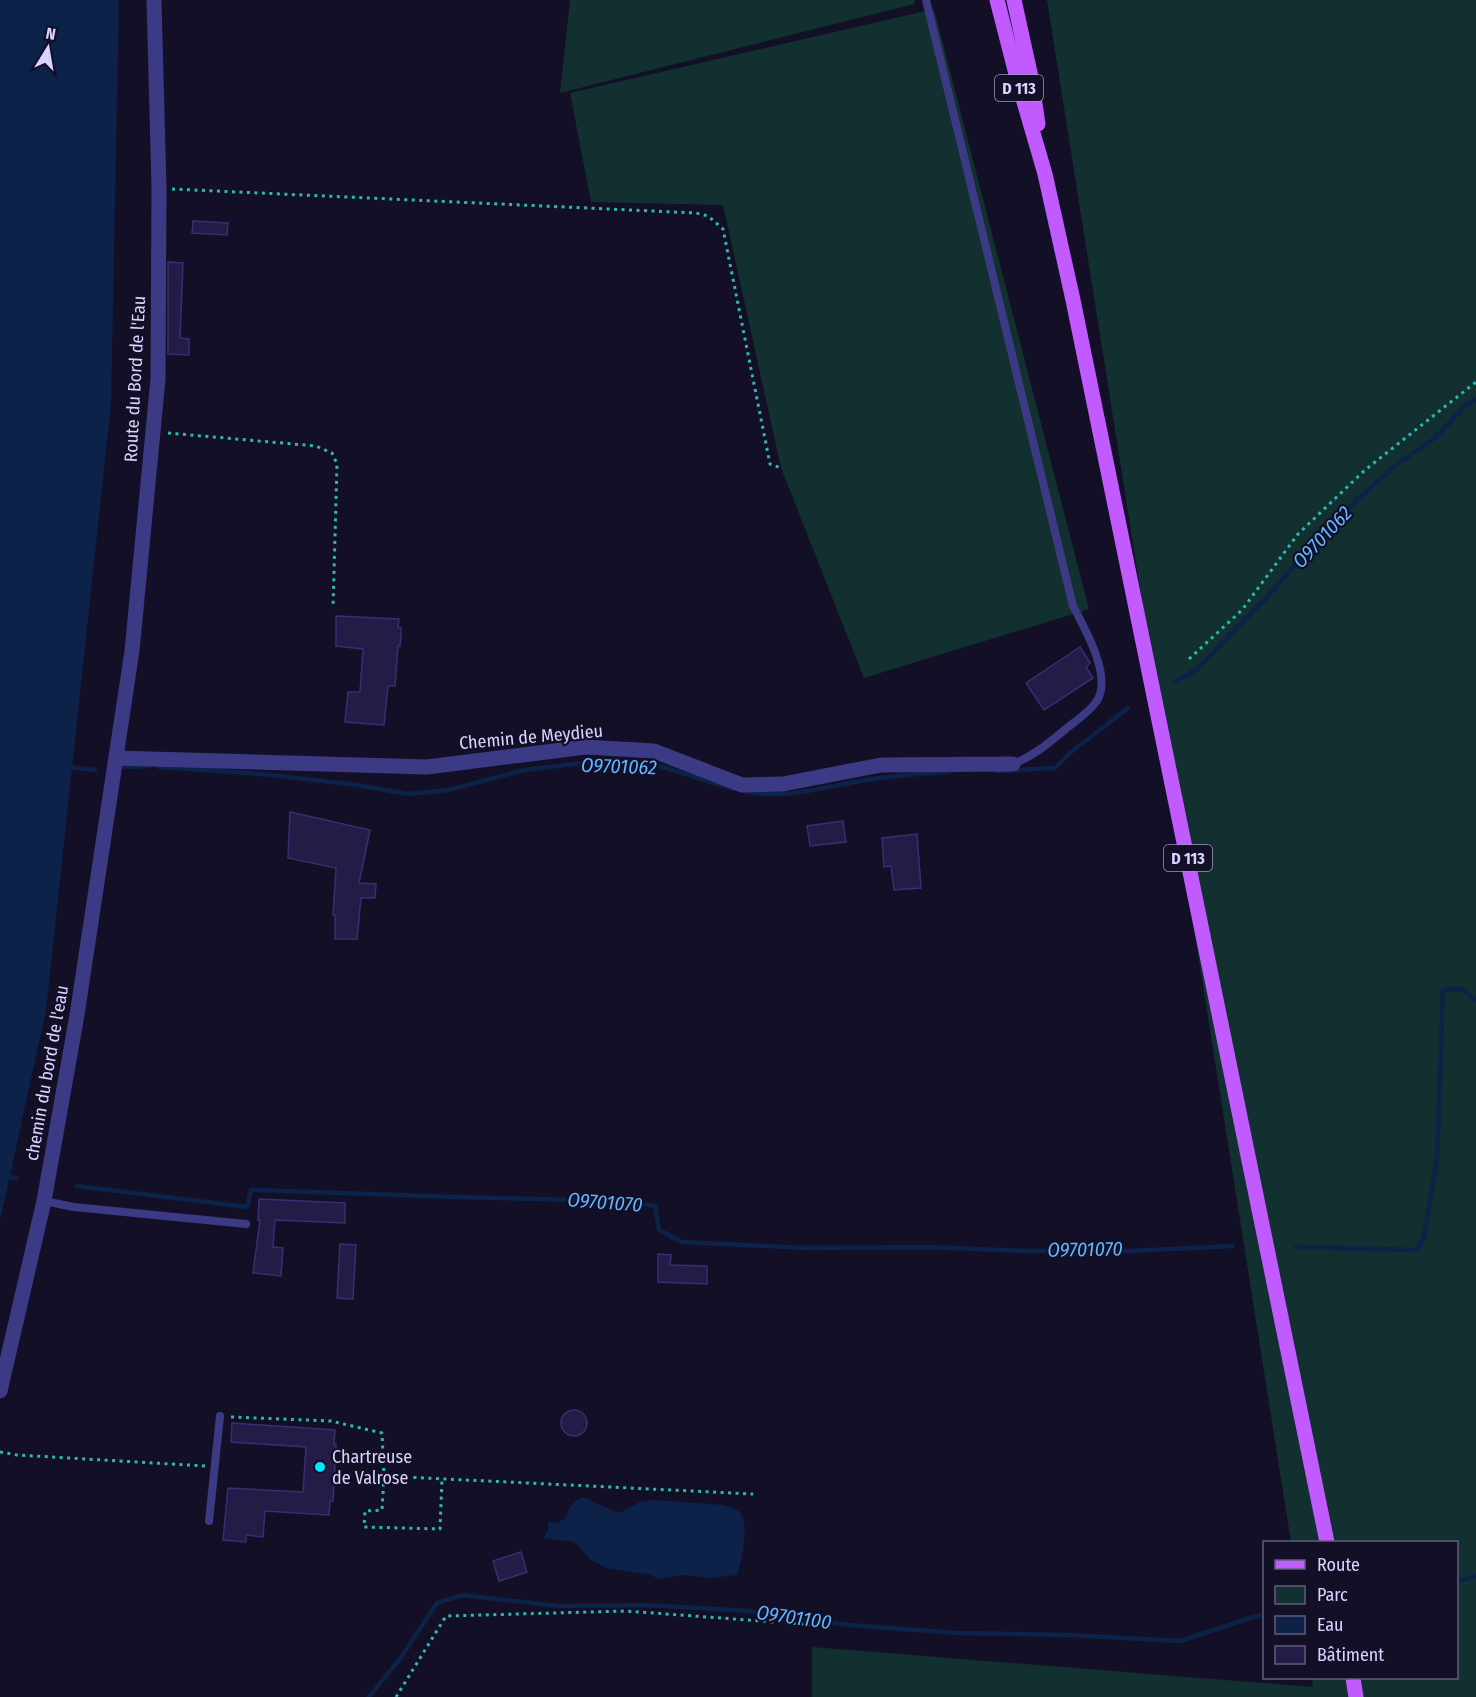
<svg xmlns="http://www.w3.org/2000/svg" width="1476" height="1697" font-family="'Fira Sans Condensed',sans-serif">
<rect width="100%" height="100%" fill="#130f26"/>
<path fill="#12302f" d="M570 0H915L914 4 560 93Z
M1047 0H1476V1697H812V1647L1313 1687 1312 1678H1456V1542H1291Z
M934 9 1089 609 864 678 781 468 723 205 591 202 570 93Z"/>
<path fill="#0c2248" d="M0 0H119L111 404 46 1011 0 1221Z
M583 1497 619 1513 640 1502 654 1500 724 1505C730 1507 737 1509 741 1514 749 1526 742 1562 737 1575L712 1578 683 1575 658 1579 651 1575 606 1568 591 1560 574 1542 543 1538 548 1531V1522L557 1523 566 1518C568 1509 573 1500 583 1497Z"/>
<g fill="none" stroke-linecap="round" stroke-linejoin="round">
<path stroke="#0c2248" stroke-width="4.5" d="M1175 682 1197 669 1270 594 1323 532 1360 497 1397 464 1435 438 1463 408 1476 399
M68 767 95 770
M123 767 150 766
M159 767 262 774 357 785 408 794 449 790 524 770 599 761 660 766 733 789
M996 771 1055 768 1070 753 1128 708
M744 791C783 801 827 786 866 780 894 776 921 773 949 772
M0 1176 17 1178
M77 1186 247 1207 251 1190 455 1197 618 1201 655 1206 659 1230 682 1242 807 1248 930 1247 1027 1251H1130L1233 1246
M1296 1247 1417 1250 1424 1237 1437 1160 1443 990 1461 989 1476 1000
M1456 1582 1476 1576
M369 1697 402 1656 437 1603 462 1595 558 1606 646 1605 749 1611 850 1625 957 1633 1068 1635 1180 1641 1250 1618 1264 1615"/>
</g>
<path fill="#241b47" stroke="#3b2d73" stroke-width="1.5" d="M193 221 228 223 227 235 192 233Z
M168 262 183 263 180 338 189 339V355L168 354Z
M336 616 399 619 398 627 401 628V636L400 646H398L395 686H388L384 725 345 722 348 692H360L363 649 336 646Z
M1080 647 1090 663 1086 667 1093 678 1044 710 1026 683Z
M290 812 370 830 359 883 376 884 375 898H361L357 939H335V915H333L336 868 288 858Z
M843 821 846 842 810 846 807 826Z
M917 834 921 888 894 890 891 866 884 867 882 838Z
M259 1199 345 1203V1223L275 1220 273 1247 283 1248 281 1276 253 1273 260 1220H258Z
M340 1244 356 1245 353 1299 337 1298Z
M658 1254 671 1255 670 1265 707 1266V1284L658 1282Z
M561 1423a13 13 0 1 1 26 0a13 13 0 1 1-26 0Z
M232 1423 335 1430 334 1444H336L333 1501H330L329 1515 265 1511 263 1537 246 1535V1542L223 1540 228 1488 303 1492 306 1447 231 1442Z
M521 1552 527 1572 499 1581 493 1561Z"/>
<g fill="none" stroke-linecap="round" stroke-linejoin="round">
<path stroke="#2fb8b0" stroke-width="3" stroke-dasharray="3 4.5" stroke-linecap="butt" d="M172 189 696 213 708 216 723 229 770 464 781 468
M168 433 316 446 332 453 337 464 333 608
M1189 659 1242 610 1298 534 1365 470 1476 382
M231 1417 331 1421 382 1433 384 1476 753 1494
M0 1452 17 1455 205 1466
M384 1476 382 1510 365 1511 364 1527 440 1529 442 1479
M396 1697 446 1616 626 1611 829 1626"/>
<path stroke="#3d3a85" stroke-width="8" d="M926 0 1073 606C1085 629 1111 674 1098 699 1092 710 1077 720 1067 728 1050 742 1034 756 1013 764
M44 1201 74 1207 246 1224
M209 1521 220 1416"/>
<path stroke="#3d3a85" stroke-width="15" d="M116 758 427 767 586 747 654 751 742 785 783 784 881 765 1013 764"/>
<path stroke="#3d3a85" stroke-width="15" d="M0 1391 44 1201 77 1015 132 651 158 379 159 188 154 0"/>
<path stroke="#c25bff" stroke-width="15" d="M997 0 1017 78 1045 174 1073 300 1327 1542
M1014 0 1031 77 1038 124
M1353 1678 1356 1697"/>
</g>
<circle fill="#00e5ff" stroke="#130f26" stroke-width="2" cx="320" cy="1467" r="6"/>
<g text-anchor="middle" stroke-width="4.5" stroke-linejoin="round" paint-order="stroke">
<g fill="#130f26" stroke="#9e99be" stroke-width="1.5">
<rect x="995" y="75" width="48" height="26" rx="4.5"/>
<rect x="1164" y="845" width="48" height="26" rx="4.5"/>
</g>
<g font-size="16" font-weight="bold" fill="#d9d4ff">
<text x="1019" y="94">D 113</text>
<text x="1188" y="864">D 113</text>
</g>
<g font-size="18" fill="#d9d4ff" stroke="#130f26">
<text transform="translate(135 379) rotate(-87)" y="6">Route du Bord de l'Eau</text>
<text transform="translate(531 737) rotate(-5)" y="6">Chemin de Meydieu</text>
<text transform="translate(47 1073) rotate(-80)" y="6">chemin du bord de l'eau</text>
</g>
<g font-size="18" fill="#d9d4ff" stroke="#130f26" text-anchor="start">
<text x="332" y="1463">Chartreuse<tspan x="332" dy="21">de Valrose</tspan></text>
</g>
<g font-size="20" font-style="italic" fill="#62b6ff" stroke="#130f26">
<text transform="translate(1322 537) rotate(-47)" y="7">O9701062</text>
<text transform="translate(619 766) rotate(2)" y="7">O9701062</text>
<text transform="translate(605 1202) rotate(4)" y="7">O9701070</text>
<text transform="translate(1085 1249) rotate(-1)" y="7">O9701070</text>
<text transform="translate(794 1617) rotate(8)" y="7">O9701100</text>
</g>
</g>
<rect x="1263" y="1541" width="195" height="138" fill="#130f26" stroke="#625e7d" stroke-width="1.5"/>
<rect x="1275" y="1560" width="30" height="9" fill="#c25bff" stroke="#625e7d" stroke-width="1.5"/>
<text x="1317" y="1571" font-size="18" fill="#d9d4ff">Route</text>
<rect x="1275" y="1586" width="30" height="18" fill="#12302f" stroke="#625e7d" stroke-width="1.5"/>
<text x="1317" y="1601" font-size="18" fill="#d9d4ff">Parc</text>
<rect x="1275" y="1616" width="30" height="18" fill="#0c2248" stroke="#625e7d" stroke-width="1.5"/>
<text x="1317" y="1631" font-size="18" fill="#d9d4ff">Eau</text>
<rect x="1275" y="1646" width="30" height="18" fill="#241b47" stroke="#625e7d" stroke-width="1.5"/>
<text x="1317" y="1661" font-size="18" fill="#d9d4ff">Bâtiment</text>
<g transform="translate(48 48) rotate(11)" stroke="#130f26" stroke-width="4.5" paint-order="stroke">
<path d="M0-4.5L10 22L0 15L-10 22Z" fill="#d9d4ff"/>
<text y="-9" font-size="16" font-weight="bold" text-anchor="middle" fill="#d9d4ff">N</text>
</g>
</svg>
